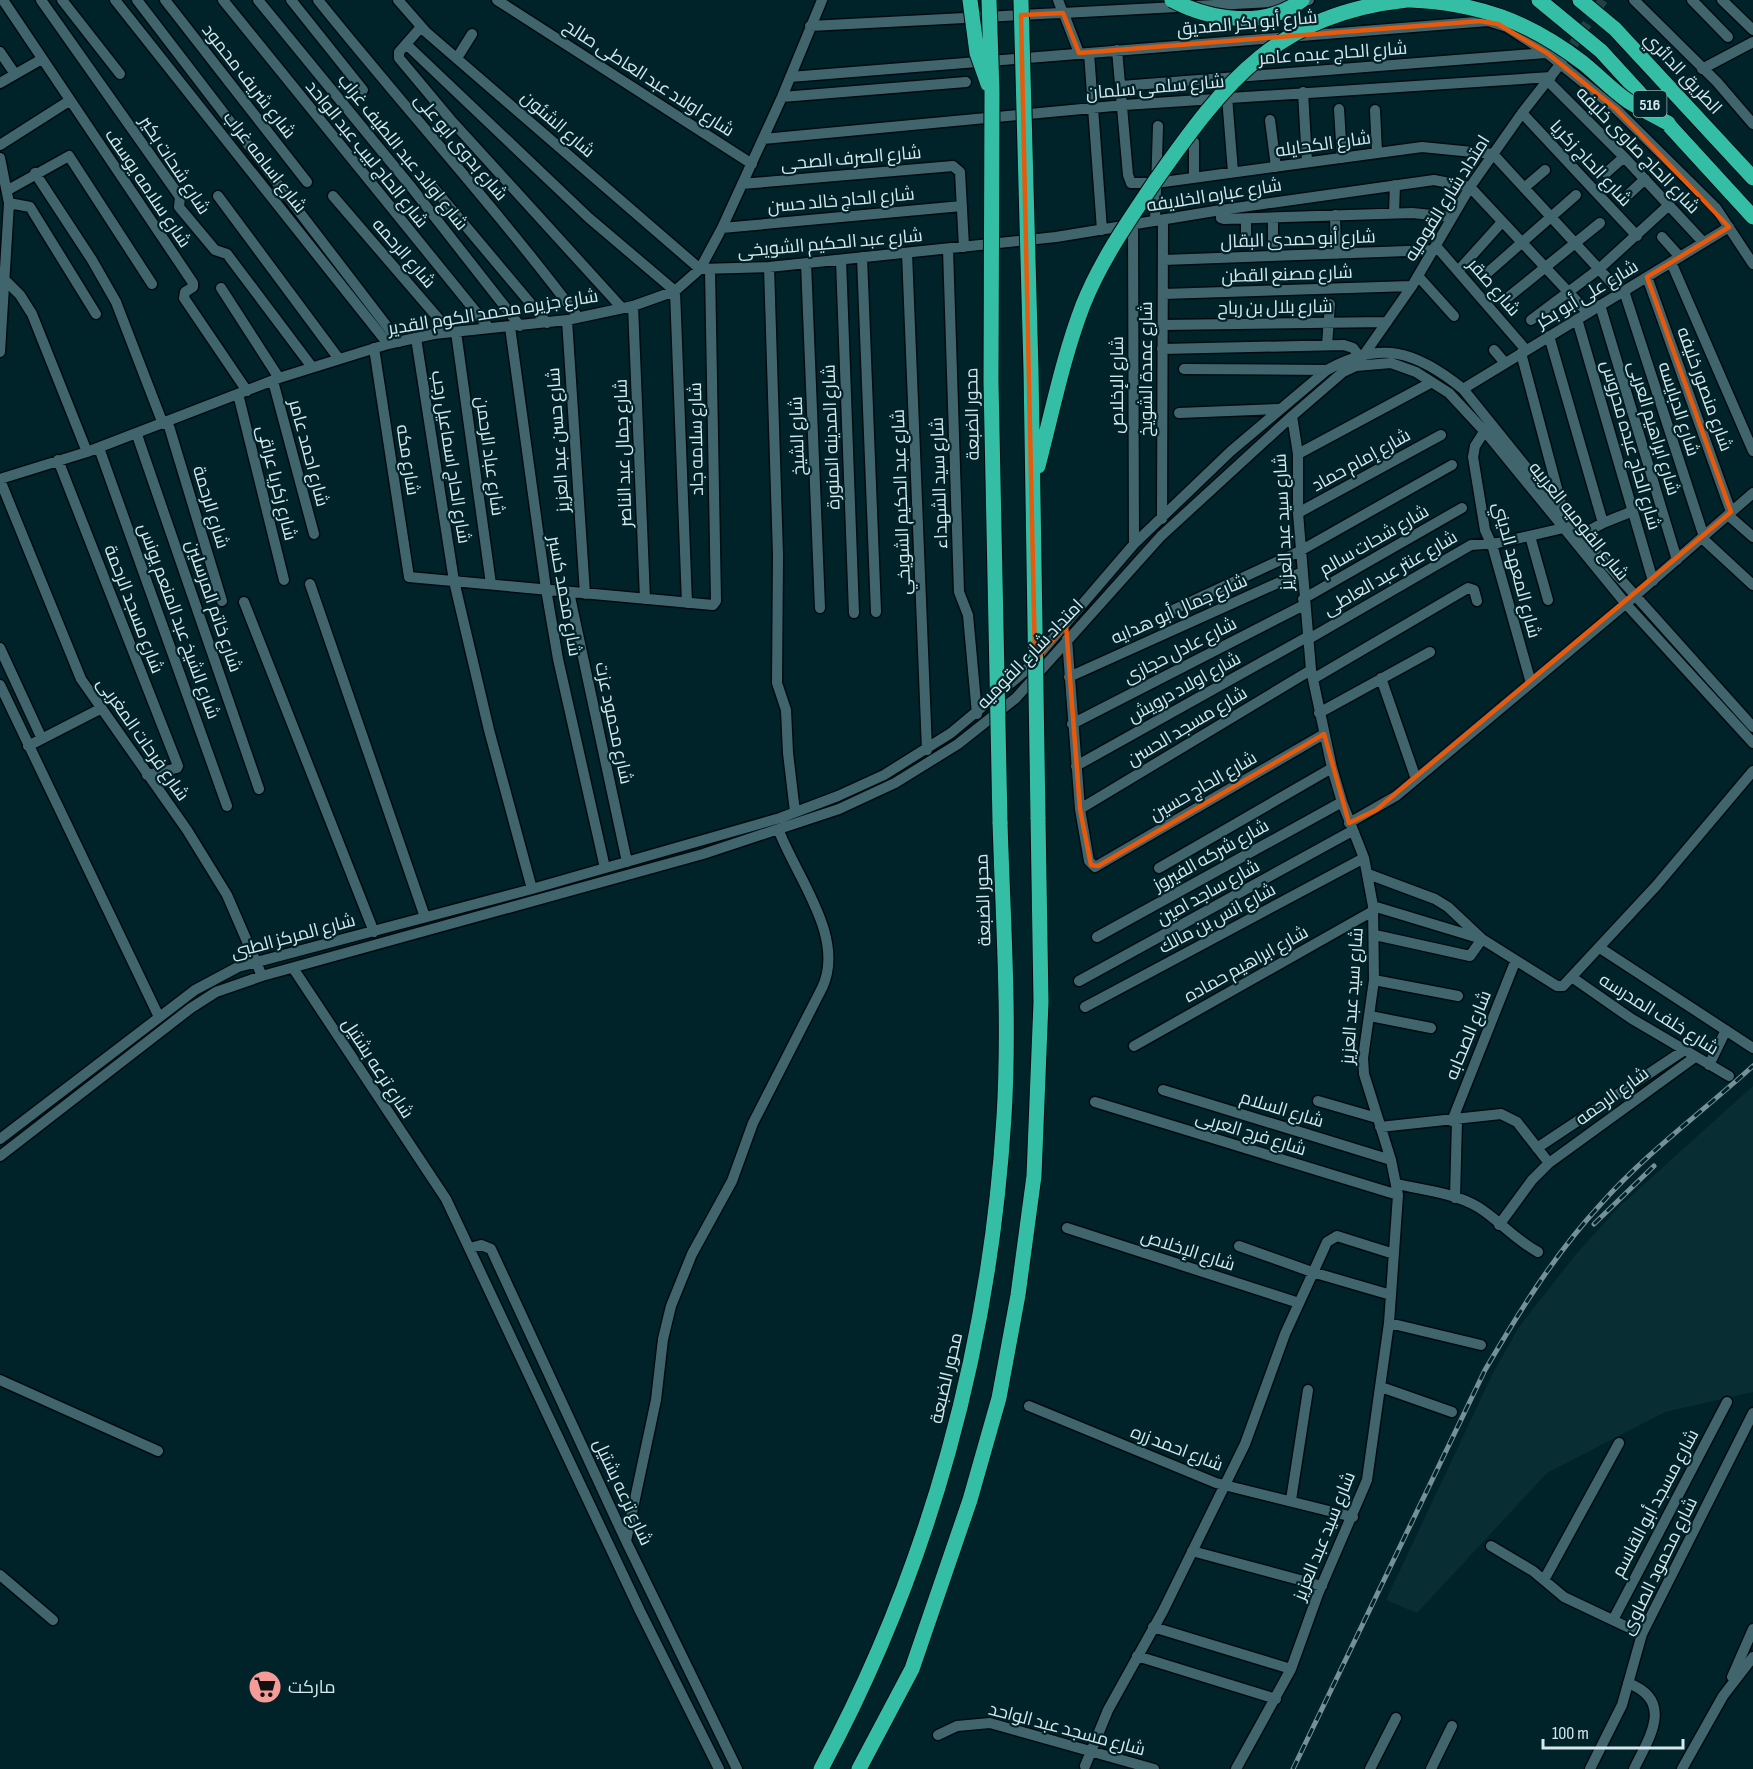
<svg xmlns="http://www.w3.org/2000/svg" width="1753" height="1769" font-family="'Sofia Sans Condensed',Cairo,sans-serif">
<rect width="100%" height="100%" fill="#002329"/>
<path fill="#082e34" d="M1753 1086V1392L1665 1412 1547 1473 1417 1613 1386 1600 1493 1373 1519 1327 1577 1253 1620 1206Z"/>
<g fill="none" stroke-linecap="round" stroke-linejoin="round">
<path stroke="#204146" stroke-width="10" stroke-dasharray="10 5" stroke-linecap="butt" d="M1565 57 1603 0"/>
<defs>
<path id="minor" d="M3 0 193 283V287L185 292 184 298 247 391
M41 0 180 197 179 207 215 250 227 254 312 367
M62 0 120 74
M115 0 388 344
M137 0 399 342
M165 0 307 182
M223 0 489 328
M258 0 412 188 520 326
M291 0 363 90
M318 0C404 107 496 208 578 317
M398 0 426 32 700 269 769 267 1056 237 1221 210 1434 180 1470 187 1588 313
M497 0 752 164
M1058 0 1063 13 1309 0
M1634 0 1717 82 1753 124
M1692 0 1728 37
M1722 0 1753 30
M810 26 1061 13 1064 14 1079 53
M421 27 399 52V58L450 119 621 307
M406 44 589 218 675 291 687 603
M1117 50 1128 175 1131 183H1156L1422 147 1493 154 1621 293
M0 52 15 74
M1089 53 1102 230
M457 58 472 34
M1702 69 1753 42
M790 77 1488 21 1507 27 1547 53 1616 109 1716 208 1753 264
M1548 81 1624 157 1703 242
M0 83 42 59
M1121 86 1546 53
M1303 92 1307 162
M782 97 966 82
M1227 97 1233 172
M1339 109 1342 158
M1375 110 1377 153
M1522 113 1637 236
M1270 120 1276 167
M763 139 1124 105 1551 77
M0 145 69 101
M0 158 9 203 0 352
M35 173 92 260 116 302 163 424
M1606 173 1624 157
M1194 178V142
M742 184 953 166 960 172 964 247
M432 186 547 323
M1524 188 1545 170
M8 190 69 156 152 284
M1629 194 1645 179
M218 196 339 359
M333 196 450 332
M9 203 30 207 96 314
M1221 210V218L1224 219 1412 213 1452 217
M1394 213 1395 185
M1335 215 1336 254
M1273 218V256
M1246 219V240
M1155 221 1158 126
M1133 225 1134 544
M722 228 962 206
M1662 237 1680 257
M1436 246 1526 350
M948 249 959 592 968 615 977 714
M907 253 927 750
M862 257 876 612
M841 260 854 613
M1163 260 1435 250
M1671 262 1753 451
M806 263 820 608
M769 267 778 555 777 683 786 710 788 753 795 812
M1458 271 1502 222
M1485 275 1576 195
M1418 276 1454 316
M1647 277 1731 512
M4 279 20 295 32 314 87 452
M221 288 279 378
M1624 291 1704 537
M1163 294 1412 286
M1506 299 1600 223
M1600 305 1677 560
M633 306 645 599
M1577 319 1653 581
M567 320 585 594
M1531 320 1599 269 1669 205
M1163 325 1387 322
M510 327 546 589 558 659 605 868
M456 332 491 584
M1549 336 1603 523 1581 535
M416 338 454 581 489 730 532 889
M1327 345 1330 304
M374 348 409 577 713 605 716 601 710 270
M1162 349 1344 345 1353 348 1359 356
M1494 350 1505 363
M1521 353 1562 507
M1356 366 1391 363 1416 372 1449 393 1488 435 1626 604 1753 743
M1184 369 1327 370
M273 381 314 534
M1463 389 1729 227
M238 394 284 580
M1179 413 1279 409
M168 423 222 601
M1484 432 1475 446 1473 457 1485 530 1493 548 1531 683
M137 435 259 789
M99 448 227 806
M1298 454 1432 382
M58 460 178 766 177 768 147 775
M0 479 87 452 279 378 388 344 434 334 567 320 633 306 675 291 700 269 722 228 782 97 822 0
M0 480 81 679 187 830 227 895 262 976
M1298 513 1441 435
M1728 515 1753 537
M1162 519 1163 220
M1603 523 1633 511
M1530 536 1548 600
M1702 538 1753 585
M310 584 425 917
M569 592 627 862
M1303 599 1462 508
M244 602 374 932
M1173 610 1300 551 1452 465
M1067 639 1080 809 1089 861 1095 867 1324 734
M1307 640 1471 545 1498 543 1568 527
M0 648 42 739
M1069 677 1302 572
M1381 678 1416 779
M1313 679 1468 588 1474 590 1477 601
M0 685 159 1017
M1319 713 1430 652
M1072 724 1304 605
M28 746 100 709
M1076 766 1307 637
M1080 809 1311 670
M1349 823 1396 796 1635 596 1753 493
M1159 868 1332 768
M1368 874 1435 899 1448 907 1482 939 1557 986H1563L1656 886 1753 771
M1373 906 1482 939 1470 956 1375 935
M1097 937 1342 802
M1600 948 1753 1048
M293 968 446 1199 640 1611 719 1769
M1573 978 1632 1019 1729 1076
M1374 980 1458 996
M1079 981 1352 831
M1085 1007 1364 858
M1370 1016 1431 1028
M1134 1046 1373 911
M1709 1065 1726 1030
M1163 1090 1391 1160
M1318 1101 1377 1118
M1095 1102 1398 1195
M1452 1121 1515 962
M1380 1127 1501 1114 1517 1122 1549 1163
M0 1139 195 990 238 967 532 889 780 818 838 796 884 775 951 733 1024 672 1134 544 1231 451 1327 370C1382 340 1416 351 1463 389L1581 535 1753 727
M1537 1148 1683 1051
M0 1156 191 1008 216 992 262 976 703 854 839 809 895 783 958 744 1016 698 1161 536 1292 416 1343 372 1356 366 1412 286 1470 187 1522 113 1562 62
M1397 1184C1423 1190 1455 1193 1478 1207 1499 1220 1514 1239 1538 1252
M1455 1198 1457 1120
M1499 1225 1532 1180 1549 1163 1695 1057
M1067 1228 1299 1303
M1239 1246 1312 1272 1391 1295
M470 1248 481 1245 491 1249 626 1541 737 1769
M1389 1323 1481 1345
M0 1380 158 1451
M1381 1387 1452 1412
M1029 1406 1216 1483 1353 1517
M1291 1500 1308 1390
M626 1541 656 1400 663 1339 671 1306 692 1254 732 1181 753 1123 822 988C846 938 797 878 779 831
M1491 1546 1533 1571 1564 1597 1642 1634
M1192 1551 1322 1586
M0 1575 53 1620
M1544 1580 1619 1443
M1613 1620 1727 1402
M1153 1627 1291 1669
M1137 1656 1276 1699
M1732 1677 1753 1629
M1628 1683C1675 1701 1649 1738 1634 1769
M938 1735 957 1726 990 1723 1154 1769
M1085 1766 1108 1710 1163 1611 1245 1444 1285 1334 1327 1242 1337 1236 1394 1254
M1236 1769 1291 1669 1318 1594 1367 1480 1389 1323 1398 1195 1391 1160 1364 1074 1363 1058 1374 980 1373 906 1364 858 1342 802 1332 768 1311 670 1298 513V454L1292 416
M1370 1769 1396 1718
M1431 1769 1452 1726
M1590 1769 1622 1705 1642 1634 1753 1413
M1682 1769 1723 1696 1753 1657"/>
<path id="highway" d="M1539 0 1601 51 1753 217
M1580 0 1615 29 1753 178
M821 1769C930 1567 990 1345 1004 1117 1010 1019 1003 920 1000 822
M859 1769 912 1669 970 1500 999 1398 1018 1295 1034 1176 1041 1002 1038 817"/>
</defs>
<use href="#minor" stroke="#000b10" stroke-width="13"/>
<use href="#highway" stroke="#000b10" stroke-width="17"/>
<use href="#minor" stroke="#41656c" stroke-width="10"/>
<use href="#highway" stroke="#33bea5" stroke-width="15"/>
<defs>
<path id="rail" d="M1594 1224 1654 1166
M1293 1769 1485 1370C1519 1312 1554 1255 1600 1205 1645 1154 1702 1112 1753 1066"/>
</defs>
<use href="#rail" stroke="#769195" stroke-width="5"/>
<use href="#rail" stroke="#002329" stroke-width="3" stroke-dasharray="9" stroke-linecap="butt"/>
<defs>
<path id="highway-bridge" d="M970 0 977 53 988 84
M989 0 992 92 991 382 1000 822
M1021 0 1031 370 1038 817
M1172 0C1210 20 1265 29 1302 0
M1410 0C1478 3 1528 21 1583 63 1598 75 1612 90 1628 101 1641 109 1655 116 1668 123
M1038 466C1052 413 1063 357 1083 305 1101 260 1129 220 1156 180 1226 80 1278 14 1407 0"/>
</defs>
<use href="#highway-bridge" stroke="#000b10" stroke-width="17" stroke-linecap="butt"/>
<use href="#highway-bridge" stroke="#33bea5" stroke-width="15"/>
</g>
<path fill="none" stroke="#e8590c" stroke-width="4.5" stroke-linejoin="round" d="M1063 13 1079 53 1480 21 1498 24 1547 53 1616 109 1729 227 1647 277 1731 512 1376 810 1349 823 1324 734 1098 866 1091 865 1080 809 1066 625 1035 660 1021 15Z"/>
<defs>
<symbol id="supermarket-disc" viewBox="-11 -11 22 22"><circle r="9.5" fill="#f59b98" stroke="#002329"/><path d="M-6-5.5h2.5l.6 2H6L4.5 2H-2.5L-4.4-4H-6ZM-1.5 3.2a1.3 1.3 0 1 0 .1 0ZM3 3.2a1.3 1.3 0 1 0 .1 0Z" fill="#111"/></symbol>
</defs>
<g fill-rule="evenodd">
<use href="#supermarket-disc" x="246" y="1668" width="38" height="38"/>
</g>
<g text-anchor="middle" stroke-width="4.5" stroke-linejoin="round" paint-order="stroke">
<rect fill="#002329" stroke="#95adb2" stroke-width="1.5" x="1633.5" y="91" width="33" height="26" rx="4.5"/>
<g font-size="16" font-weight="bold" fill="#d5e8ec">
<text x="1650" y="110">516</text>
</g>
<g font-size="18" fill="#d5e8ec" stroke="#002329">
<text transform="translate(1247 23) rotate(-5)" y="6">شارع أبو بكر الصديق</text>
<text transform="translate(1333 53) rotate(-4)" y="6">شارع الحاج عبده عامر</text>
<text transform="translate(1683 73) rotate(47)" y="6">الطريق الدائري</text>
<text transform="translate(649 78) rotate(33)" y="6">شارع اولاد عبد العاطى صالح</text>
<text transform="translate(249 81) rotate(52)" y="6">شارع شريف محمود</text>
<text transform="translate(1155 87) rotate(-5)" y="6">شارع سلمى سلمان</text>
<text transform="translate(558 124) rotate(41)" y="6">شارع الشئون</text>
<text transform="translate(1323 144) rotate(-8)" y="6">شارع الكحايله</text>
<text transform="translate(461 147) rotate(50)" y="6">شارع بدوى ابو على</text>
<text transform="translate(1638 150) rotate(46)" y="6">شارع الحاج صاوى خليفه</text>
<text transform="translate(403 152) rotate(51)" y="6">شارع اولاد عبد اللطيف غراب</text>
<text transform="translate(367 154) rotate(51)" y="6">شارع الحاج لبيب عبد الواحد</text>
<text transform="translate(851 158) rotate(-5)" y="6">شارع الصرف الصحى</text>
<text transform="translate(265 162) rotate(52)" y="6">شارع اسامه غراب</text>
<text transform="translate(1591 163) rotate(47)" y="6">شارع الحاج زكريا</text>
<text transform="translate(175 165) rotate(57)" y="6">شارع شحات بكير</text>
<text transform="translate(148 188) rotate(56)" y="6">شارع سلامه يوسف</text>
<text transform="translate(1214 195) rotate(-9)" y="6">شارع عباره الخلايفه</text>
<text transform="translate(1447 198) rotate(-58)" y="6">امتداد شارع القوميه</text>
<text transform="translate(841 200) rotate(-5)" y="6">شارع الحاج خالد حسن</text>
<text transform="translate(1298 239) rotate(-2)" y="6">شارع أبو حمدى البقال</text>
<text transform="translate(830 243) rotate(-5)" y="6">شارع عبد الحكيم الشويخى</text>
<text transform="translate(404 253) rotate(49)" y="6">شارع الرحمه</text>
<text transform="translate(1287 274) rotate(-2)" y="6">شارع مصنع القطن</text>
<text transform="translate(1494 287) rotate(49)" y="6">شارع صقر</text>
<text transform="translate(1587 294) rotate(-31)" y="6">شارع على أبو بكر</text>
<text transform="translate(1275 307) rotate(-1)" y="6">شارع بلال بن رباح</text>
<text transform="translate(493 312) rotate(-9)" y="6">شارع جزيره محمد الكوم القدير</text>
<text transform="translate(1146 369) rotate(-90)" y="6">شارع عمدة الشويخ</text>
<text transform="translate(1117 385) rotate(-90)" y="6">شارع الإخلاص</text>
<text transform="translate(1705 389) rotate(70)" y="6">شارع منصور خليفه</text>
<text transform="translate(1679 409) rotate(72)" y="6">شارع الدبايسه</text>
<text transform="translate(972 414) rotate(-91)" y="6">محور الضبعة</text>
<text transform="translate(1654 428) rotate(73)" y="6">شارع ابراهيم العربى</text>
<text transform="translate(797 436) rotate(-92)" y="6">شارع الشيخ</text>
<text transform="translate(831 437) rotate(-92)" y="6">شارع المدينه المنورة</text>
<text transform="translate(696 439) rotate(-91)" y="6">شارع سلامه جاد</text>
<text transform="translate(558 440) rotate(-94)" y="6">شارع حسن عبد العزيز</text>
<text transform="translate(1631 445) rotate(74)" y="6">شارع الحاج عبده محروس</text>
<text transform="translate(309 453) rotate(75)" y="6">شارع احمد عامر</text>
<text transform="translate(623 453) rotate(-92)" y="6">شارع جمال عبد الناصر</text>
<text transform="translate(490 456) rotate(82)" y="6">شارع عباد الرحمن</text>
<text transform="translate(451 457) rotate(81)" y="6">شارع الحاج اسماعيل رجب</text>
<text transform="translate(408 460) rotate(81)" y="6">شارع مكه</text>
<text transform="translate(1361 460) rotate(-29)" y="6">شارع إمام حماد</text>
<text transform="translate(277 483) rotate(76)" y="6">شارع زكريا عراقى</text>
<text transform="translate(939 483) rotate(-92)" y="6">شارع سيد الشهداء</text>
<text transform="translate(901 502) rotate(-92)" y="6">شارع عبد الحكيم الشويخي</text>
<text transform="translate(211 507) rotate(73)" y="6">شارع الرحمة</text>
<text transform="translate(1579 521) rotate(51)" y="6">شارع القوميه العربيه</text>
<text transform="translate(1283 522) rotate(-93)" y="6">شارع سيد عبد العزيز</text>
<text transform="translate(1374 540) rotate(-30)" y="6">شارع شحات سالم</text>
<text transform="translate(1517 570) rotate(75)" y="6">شارع المعهد الديني</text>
<text transform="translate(1390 573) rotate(-30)" y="6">شارع عنتر عبد العاطى</text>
<text transform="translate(565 596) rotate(80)" y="6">شارع محمد كسبر</text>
<text transform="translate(214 606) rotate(71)" y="6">شارع خاتم المرسلين</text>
<text transform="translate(134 609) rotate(69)" y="6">شارع مسجد الرحمة</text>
<text transform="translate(1179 609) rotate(-24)" y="6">شارع جمال أبو هدايه</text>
<text transform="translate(179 621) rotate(70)" y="6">شارع الشيخ عبد المنعم يونس</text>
<text transform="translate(1180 650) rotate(-27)" y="6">شارع عادل حجازى</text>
<text transform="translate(1030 654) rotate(-46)" y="6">امتداد شارع القوميه</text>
<text transform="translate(1184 687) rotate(-29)" y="6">شارع اولاد درويش</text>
<text transform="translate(614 723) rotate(78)" y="6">شارع محمود عزت</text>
<text transform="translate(1187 726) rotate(-31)" y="6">شارع مسجد الحسن</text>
<text transform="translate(143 739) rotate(55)" y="6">شارع فرحات المغربى</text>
<text transform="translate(1203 786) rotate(-30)" y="6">شارع الحاج حسين</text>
<text transform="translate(1211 855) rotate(-29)" y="6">شارع شركه الفيروز</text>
<text transform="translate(1208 892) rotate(-29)" y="6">شارع ساجد امين</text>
<text transform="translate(983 900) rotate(-92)" y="6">محور الضبعة</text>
<text transform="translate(1217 918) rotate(-28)" y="6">شارع انس بن مالك</text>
<text transform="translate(293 936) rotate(-15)" y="6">شارع المركز الطبى</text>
<text transform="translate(1246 964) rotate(-29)" y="6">شارع ابراهيم حماده</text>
<text transform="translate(1352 996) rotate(-86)" y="6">شارع سيد عبد العزيز</text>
<text transform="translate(1659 1014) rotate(32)" y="6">شارع خلف المدرسه</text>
<text transform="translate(1468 1035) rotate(-68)" y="6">شارع الصحابه</text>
<text transform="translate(378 1068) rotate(57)" y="6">شارع ترعه بشتيل</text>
<text transform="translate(1612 1096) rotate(-36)" y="6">شارع الرحمه</text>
<text transform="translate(1282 1109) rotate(17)" y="6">شارع السلام</text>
<text transform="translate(1251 1133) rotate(17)" y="6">شارع فرج العربى</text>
<text transform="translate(1188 1250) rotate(18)" y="6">شارع الإخلاص</text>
<text transform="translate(946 1378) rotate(-77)" y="6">محور الضبعة</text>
<text transform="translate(1177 1448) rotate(21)" y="6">شارع احمد زره</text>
<text transform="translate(623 1492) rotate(65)" y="6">شارع ترعه بشتيل</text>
<text transform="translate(1655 1503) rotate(-62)" y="6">شارع مسجد أبو القاسم</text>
<text transform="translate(1324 1536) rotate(-68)" y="6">شارع سيد عبد العزيز</text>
<text transform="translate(1659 1566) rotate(-64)" y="6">شارع محمود الصاوى</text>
<text transform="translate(1067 1729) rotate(15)" y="6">شارع مسجد عبد الواحد</text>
</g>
<g font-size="18" fill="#d5e8ec" stroke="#002329" text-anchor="start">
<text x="288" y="1693">ماركت</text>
</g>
</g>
<path d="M1543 1739v9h140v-9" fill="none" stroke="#d5e8ec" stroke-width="3"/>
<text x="1552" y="1739" font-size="18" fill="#d5e8ec" stroke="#002329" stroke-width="4.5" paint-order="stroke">100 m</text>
</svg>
